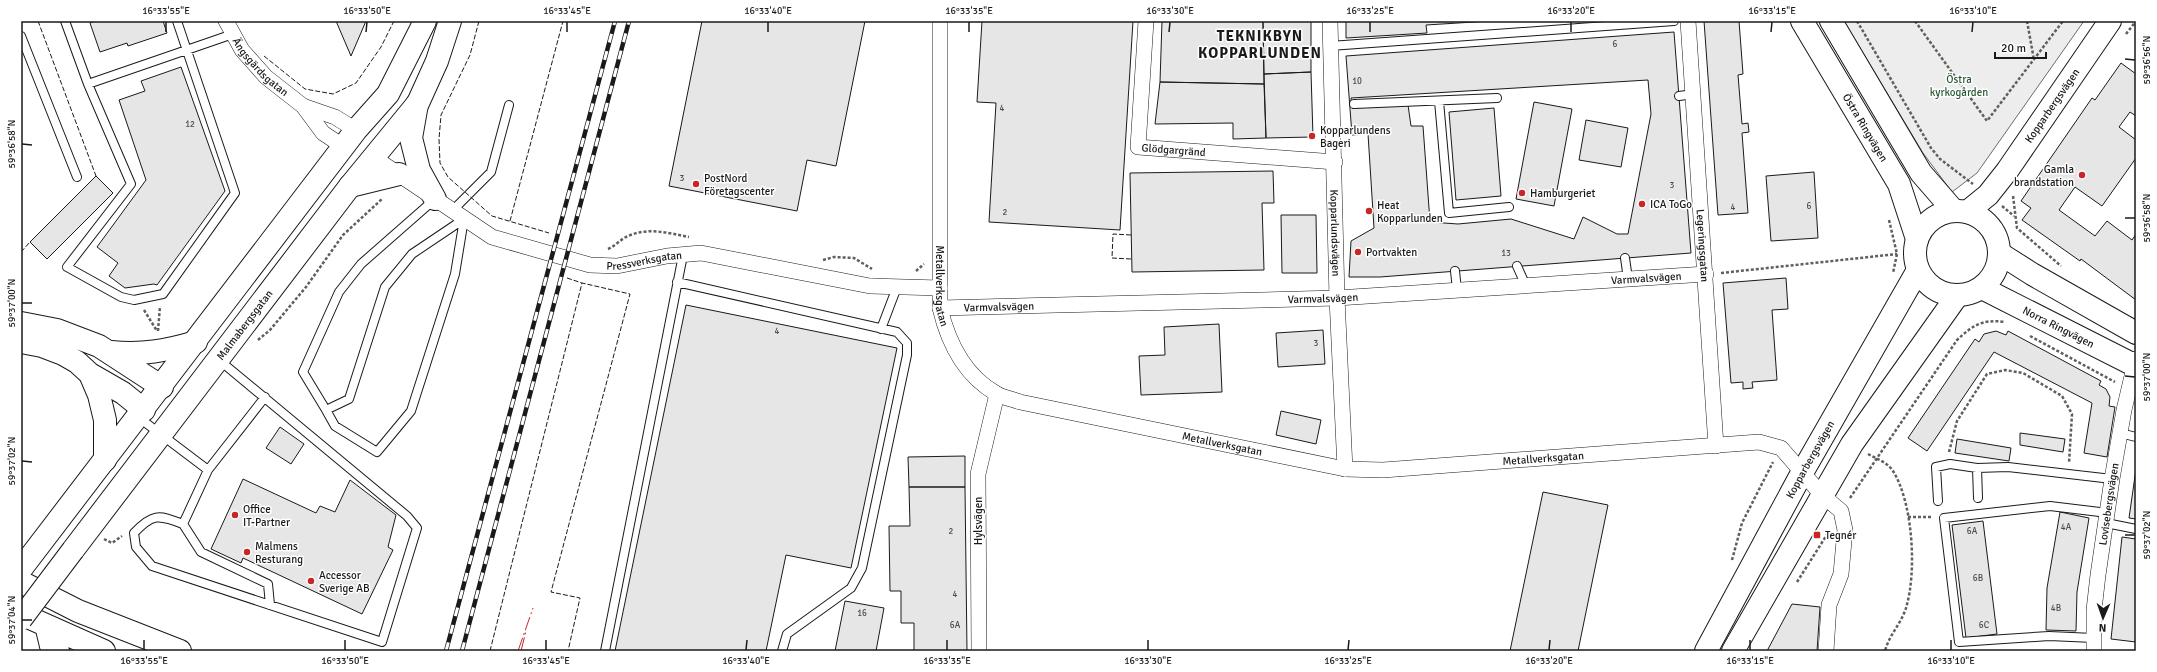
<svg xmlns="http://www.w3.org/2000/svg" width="2157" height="672" font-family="Signika,sans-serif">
<rect width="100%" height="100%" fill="#fff"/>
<path fill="#ededed" stroke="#6a6a6a" d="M1844 21H2084L1977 173 1952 192 1923 153Z"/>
<path fill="#e6e6e6" stroke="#1a1a1a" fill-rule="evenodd" d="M95 21H163L167 33 128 46 127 43 100 52 90 23Z
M336 21H366L351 56Z
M702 21H865L836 166 807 160 797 211 669 186Z
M982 21H1133L1120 230 989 222 996 103 977 102Z
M1162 21H1263L1264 84 1160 82Z
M1263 21H1311V72L1264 74Z
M1346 21H1490L1426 25 1427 33 1346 38Z
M1704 21H1739L1743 74 1738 75 1742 124 1748 123 1749 132 1742 133 1748 213 1718 215Z
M1674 32 1691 253 1380 277H1349L1351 241 1374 228 1368 134 1352 135 1346 56ZM1648 80 1651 114 1628 234H1617L1583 217 1574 239 1511 219 1458 224 1430 222 1423 126H1411L1408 105 1352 108 1351 98Z
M2121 63 2136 74V116L2130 112 2119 127 2136 140V158L2102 206 2075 187 2059 210 2095 236 2107 221 2132 240 2136 234V300L2081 259 2080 261 2022 220 2031 208 2021 201 2092 98 2095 100Z
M181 67 225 191 157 285 154 284 125 288 109 276 118 263 97 247 146 180 119 100 145 91 141 81Z
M1311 72 1313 137 1266 138 1264 74Z
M1160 82 1264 84 1266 138 1233 139V123L1155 124Z
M1534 102 1572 109 1554 206 1516 199Z
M1494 108 1501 196 1456 200 1449 112Z
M1586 120 1628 128 1621 167 1579 160Z
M1273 171 1274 203H1262L1264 270 1132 272 1130 173Z
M1814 172 1818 238 1771 241 1766 176Z
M96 176 113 193 47 259 30 242Z
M1281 215H1316L1317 273H1282Z
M1786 278 1788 309 1772 310 1777 380 1752 382 1753 388 1743 389V382L1731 383 1723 283Z
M686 305 897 348 851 568 786 555 766 651H615Z
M1219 324 1222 392 1141 395 1139 356 1165 355 1164 327Z
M1323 330 1325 364 1278 367 1276 333Z
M1996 331 2006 335 2008 331 2101 381 2099 385 2106 389 2110 397 2109 406 2115 407 2107 457 2084 453 2092 403 1994 352 1927 451 1908 438 1975 339 1979 342 1984 334Z
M1281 411 1321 420 1316 444 1276 435Z
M280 427 304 444 291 464 266 448Z
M2020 433 2065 439 2063 452 2020 445Z
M1957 439 2011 448 2009 461 1955 453Z
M965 456V487H909L908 457Z
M2136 469V519L2129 518Z
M243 479 316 513 320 506 335 512 350 480 396 515 388 547 393 550 362 614 243 558 241 563 211 549Z
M909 487H965L967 651H914V623H901V591H890L889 526H910Z
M1543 492 1608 505 1578 651H1510Z
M2060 512 2089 518 2077 592 2076 631 2046 630 2047 588Z
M1983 521 1997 634 1966 638 1952 525Z
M2122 537 2136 539V642L2111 639Z
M845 601 884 608 876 651H835Z
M1792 604 1820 607 1817 651H1767Z"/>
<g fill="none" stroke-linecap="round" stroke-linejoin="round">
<defs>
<path id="lane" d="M65 21 88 84 233 34
M21 36 77 177
M1330 46 1674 21
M88 84 131 184 67 267 121 297 134 300 163 294 235 193 177 21
M1679 96 1694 94
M1439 101 1449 213 1509 207
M1354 104 1497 98
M435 199 361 264 339 292 303 372 326 410 349 399 385 287 412 254 464 219
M453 210 491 172 509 105
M1625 258 1628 279
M1517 266 1526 286
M1455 271 1457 290
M677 282 897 332 907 343V355L862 568 851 588 787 634 782 651
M881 329 897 287
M326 410 335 426 377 452 411 411 455 274 464 219
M138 417 208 470 183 524C158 514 152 514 134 533L136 547 152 566 382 642 417 528 407 516 219 360
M2120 433 2136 437
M1977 468 1978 498
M208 470 265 397
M1938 501 1936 467 1950 464 1977 468 2008 467 2112 479
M2106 523 2136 529
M183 524 201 552 268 584 270 605
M2094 638 2049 636 1959 642 1944 518 2050 506 2108 513
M605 651 683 255"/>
<g id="street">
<path id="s1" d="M226 21 242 50 266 77 303 106 323 133 344 147"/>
<path id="s2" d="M940 21V308C948 342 965 376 997 394 1004 398 1013 399 1020 402L1345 469 1383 470 1759 442 1781 448 1822 495 1841 511 1845 530 1841 574 1829 605 1826 651"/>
<path id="s3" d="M1146 21 1138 147 1335 162"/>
<path id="s4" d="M1330 21 1337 298 1345 469"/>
<path id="s5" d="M1688 21 1716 446"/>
<path d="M303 106 335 117 356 130"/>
<path id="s6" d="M373 157 492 237 590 265 617 266 667 256 701 253 870 286 940 288"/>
<path id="s7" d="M940 308 1337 298 1706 274"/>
<path d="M979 651 978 474 997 394"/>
<path id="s8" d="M2094 651V610L2098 575 2112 479 2124 410 2136 359"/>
</g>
<g id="secondary">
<path id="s9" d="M1802 21 1899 184 1917 239"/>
<path d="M1831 21 1921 173 1954 211"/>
<path d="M417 104 411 138 419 170 435 199"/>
<path d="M350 186 399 174"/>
<circle cx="1957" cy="253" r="42"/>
<path id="s10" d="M1967 212 1988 195 2007 171 2110 21"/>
<path d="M1999 253 2032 274 2136 333"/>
<path id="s11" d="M1982 288 2136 366"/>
<path id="s12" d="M73 550 350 186 418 103 437 61 450 21"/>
<path d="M21 569 356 130 388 94 425 21"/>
<path id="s13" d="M1706 651 1803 471 1918 270"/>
<path d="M1733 651 1852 444 1957 296"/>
</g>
<path id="highway" d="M21 323 57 330 99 346 162 387
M21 342 42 346 63 354 77 362 90 374 123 393 144 410
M111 352C143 355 165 351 196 342
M90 374 99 395 105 420V460
M21 582 78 611 180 651
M21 614 104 651
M46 625 51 646 58 651"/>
</defs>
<use href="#lane" stroke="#1a1a1a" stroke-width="10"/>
<use href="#street" stroke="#1a1a1a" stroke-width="16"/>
<use href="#secondary" stroke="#1a1a1a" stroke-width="24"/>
<use href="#highway" stroke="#1a1a1a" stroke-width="24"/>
<path stroke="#5f5f5f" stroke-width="2.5" stroke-dasharray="3 2" stroke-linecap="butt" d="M1857 21 1931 148 1940 159 1973 184
M1915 21 1987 121 2063 21
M2027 21 2034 60
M2126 34 2136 21
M2013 196 2017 228 2061 266
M2002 206 2014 216
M1889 220 1897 254 1893 273
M608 249C615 246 621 239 628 236 649 227 668 233 689 237
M823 260 834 257 854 258 872 269
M916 271 924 264
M1721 273 1897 254
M144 310 157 331
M158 331 160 306
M2030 336 2115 382
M258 340 270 330 306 287 343 235 382 199
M1949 452 1957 421 1987 374 2005 370 2023 373 2062 396 2072 414 2069 463
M1868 454C1877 459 1887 462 1893 471 1913 503 1917 572 1906 608 1901 624 1889 635 1885 651
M1850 498 1957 340C1973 325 1982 319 2005 322
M1908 517H1931
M104 539 112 543 122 536
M1732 560 1742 523 1773 462
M1797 582 1828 533"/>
<use href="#lane" stroke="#fff" stroke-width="8"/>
<use href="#street" stroke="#fff" stroke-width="15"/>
<use href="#secondary" stroke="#fff" stroke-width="22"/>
<use href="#highway" stroke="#fff" stroke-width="22"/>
<defs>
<path id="rail" d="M446 651 615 21
M462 651 629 21"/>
</defs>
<use href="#rail" stroke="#1a1a1a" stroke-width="4.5"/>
<use href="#rail" stroke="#fff" stroke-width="3" stroke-dasharray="9" stroke-linecap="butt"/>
<defs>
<path id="secondary-bridge" d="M21 619 73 550"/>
</defs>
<use href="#secondary-bridge" stroke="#1a1a1a" stroke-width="24" stroke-linecap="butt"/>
<use href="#secondary-bridge" stroke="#fff" stroke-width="22"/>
<path stroke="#1a1a1a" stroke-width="1" stroke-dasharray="5 2" stroke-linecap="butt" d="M38 21 96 176
M479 21 470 55 441 115 439 139 440 163 448 177 492 216 549 233
M264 56 305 89 333 94 356 83 381 47 394 21
M510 221 563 21
M1131 235 1113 234 1112 258 1131 259
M21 252 30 242
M567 278 582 283
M490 651 582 283 630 294 551 592 580 598 568 651"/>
<path stroke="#c62828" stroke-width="1" stroke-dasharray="14 3 2 3" stroke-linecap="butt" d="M518 651 533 608
M521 651 526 631"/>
</g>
<path fill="none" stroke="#1a1a1a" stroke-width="1.5" d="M166 32V22M366 32 367 22M567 32V22M768 32V22M969 32V22M1169 32 1170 22M1370 32V22M1571 32V22M1771 32 1772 22M1972 32 1973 22M2125 59 2135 60M22 144 32 145M2125 218H2135M22 303H32M2125 376 2135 377M22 461 32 462M2125 535H2135M22 620H32M144 650V640M345 650V640M546 650V640M746 650 747 640M947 650V640M1148 650V640M1348 650 1349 640M1549 650 1550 640M1750 650V640M1951 650V640"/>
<g fill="#c62828" stroke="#fff" stroke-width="1.5">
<circle cx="1312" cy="136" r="4"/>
<circle cx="2082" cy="175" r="4"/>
<circle cx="696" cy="184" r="4"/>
<circle cx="1522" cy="193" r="4"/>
<circle cx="1642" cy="204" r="4"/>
<circle cx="1369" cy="211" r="4"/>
<circle cx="1358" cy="252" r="4"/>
<circle cx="235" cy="515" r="4"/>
<rect x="1813" y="531" width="8" height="8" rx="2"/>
<circle cx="247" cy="552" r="4"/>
<circle cx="311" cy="581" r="4"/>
</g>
<g text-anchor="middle" stroke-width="3" stroke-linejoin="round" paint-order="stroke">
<g font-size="9" fill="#4d4d4d">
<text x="1615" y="47">6</text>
<text x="1357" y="84">10</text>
<text x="1002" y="111">4</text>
<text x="190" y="127">12</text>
<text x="682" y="181">3</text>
<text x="1672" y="188">3</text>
<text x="1809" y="209">6</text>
<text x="1733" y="210">4</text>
<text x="1005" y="215">2</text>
<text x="1506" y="256">13</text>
<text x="777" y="334">4</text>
<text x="1316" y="346">3</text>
<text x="2066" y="530">4A</text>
<text x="951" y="534">2</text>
<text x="1972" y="534">6A</text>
<text x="1978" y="581">6B</text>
<text x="955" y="597">4</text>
<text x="2056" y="611">4B</text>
<text x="862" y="616">16</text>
<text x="955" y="628">6A</text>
<text x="1984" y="628">6C</text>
</g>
<g font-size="11" fill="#1a1a1a" stroke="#fff">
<text dy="4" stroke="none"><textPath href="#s1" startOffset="58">Ängsgärdsgatan</textPath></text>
<text dy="4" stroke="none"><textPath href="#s10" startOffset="137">Kopparbergsvägen</textPath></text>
<text dy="4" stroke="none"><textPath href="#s9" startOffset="124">Östra Ringvägen</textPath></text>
<text dy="4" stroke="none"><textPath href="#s3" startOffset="162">Glödgargränd</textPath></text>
<text dy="4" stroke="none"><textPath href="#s4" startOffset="212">Kopparlundsvägen</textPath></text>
<text dy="4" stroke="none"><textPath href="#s5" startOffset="225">Legeringsgatan</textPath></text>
<text dy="4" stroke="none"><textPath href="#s6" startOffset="300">Pressverksgatan</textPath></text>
<text dy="4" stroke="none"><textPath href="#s7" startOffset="707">Varmvalsvägen</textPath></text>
<text dy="4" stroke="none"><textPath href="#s2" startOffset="265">Metallverksgatan</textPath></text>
<text dy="4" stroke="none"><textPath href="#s7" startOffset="383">Varmvalsvägen</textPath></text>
<text dy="4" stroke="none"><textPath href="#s7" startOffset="59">Varmvalsvägen</textPath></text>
<text dy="4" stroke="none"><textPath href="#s12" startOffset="283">Malmabergsgatan</textPath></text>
<text dy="4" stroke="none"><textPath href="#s11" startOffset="86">Norra Ringvägen</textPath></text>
<text dy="4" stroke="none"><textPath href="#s2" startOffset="624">Metallverksgatan</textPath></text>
<text dy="4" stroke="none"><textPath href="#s2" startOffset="948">Metallverksgatan</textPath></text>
<text dy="4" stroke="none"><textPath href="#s13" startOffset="218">Kopparbergsvägen</textPath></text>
<text dy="4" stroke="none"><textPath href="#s8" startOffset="148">Lovisebergsvägen</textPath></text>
<text transform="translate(978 521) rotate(-90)" y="4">Hylsvägen</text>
</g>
<g font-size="11" fill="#2b5a34" stroke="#fff">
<text x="1959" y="83">Östra<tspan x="1959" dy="13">kyrkogården</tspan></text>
</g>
<g font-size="11" fill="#1a1a1a" stroke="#fff" text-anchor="start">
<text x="1320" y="134">Kopparlundens<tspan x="1320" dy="13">Bageri</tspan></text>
<text x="2074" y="173" text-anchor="end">Gamla<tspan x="2074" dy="13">brandstation</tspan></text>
<text x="704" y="182">PostNord<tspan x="704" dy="13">Företagscenter</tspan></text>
<text x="1530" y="197">Hamburgeriet</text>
<text x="1650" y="208">ICA ToGo</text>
<text x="1377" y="209">Heat<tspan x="1377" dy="13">Kopparlunden</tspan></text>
<text x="1366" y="256">Portvakten</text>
<text x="243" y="513">Office<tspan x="243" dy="13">IT-Partner</tspan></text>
<text x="1825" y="539">Tegnér</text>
<text x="255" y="550">Malmens<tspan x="255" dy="13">Resturang</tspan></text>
<text x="319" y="579">Accessor<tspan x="319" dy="13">Sverige AB</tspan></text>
</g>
<g font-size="15" font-weight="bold" letter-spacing="1" fill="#1a1a1a" stroke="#fff">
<text x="1260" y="41">TEKNIKBYN<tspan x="1260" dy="17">KOPPARLUNDEN</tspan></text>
</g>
</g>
<rect width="2157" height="672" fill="none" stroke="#ffffff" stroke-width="44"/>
<g transform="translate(2103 618) rotate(182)" stroke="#ffffff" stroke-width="3" paint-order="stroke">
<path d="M0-3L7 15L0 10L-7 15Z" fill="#1a1a1a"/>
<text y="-6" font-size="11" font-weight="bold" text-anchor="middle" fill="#1a1a1a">N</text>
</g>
<path d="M1995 52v6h51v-6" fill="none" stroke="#1a1a1a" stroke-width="2"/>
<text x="2001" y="52" font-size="12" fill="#1a1a1a" stroke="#ffffff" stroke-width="3" paint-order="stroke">20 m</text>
<rect x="22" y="22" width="2113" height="628" fill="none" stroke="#1a1a1a" stroke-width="1.5"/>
<g font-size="10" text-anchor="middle" fill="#1a1a1a">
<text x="166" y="14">16°33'55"E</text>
<text x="367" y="14">16°33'50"E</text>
<text x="567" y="14">16°33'45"E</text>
<text x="768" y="14">16°33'40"E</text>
<text x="969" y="14">16°33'35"E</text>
<text x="1170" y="14">16°33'30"E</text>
<text x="1370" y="14">16°33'25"E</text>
<text x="1571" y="14">16°33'20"E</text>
<text x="1772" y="14">16°33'15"E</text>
<text x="1973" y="14">16°33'10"E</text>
<text transform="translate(2146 60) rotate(-90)" y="4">59°36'56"N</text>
<text transform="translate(11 144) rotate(-90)" y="4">59°36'58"N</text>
<text transform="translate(2146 218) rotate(-90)" y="4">59°36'58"N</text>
<text transform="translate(11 303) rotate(-90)" y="4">59°37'00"N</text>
<text transform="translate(2146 377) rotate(-90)" y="4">59°37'00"N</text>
<text transform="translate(11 461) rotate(-90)" y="4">59°37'02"N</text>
<text transform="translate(2146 535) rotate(-90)" y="4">59°37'02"N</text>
<text transform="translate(11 620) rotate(-90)" y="4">59°37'04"N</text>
<text x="144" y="664">16°33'55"E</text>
<text x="345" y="664">16°33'50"E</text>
<text x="546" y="664">16°33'45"E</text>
<text x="746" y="664">16°33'40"E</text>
<text x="947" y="664">16°33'35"E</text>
<text x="1148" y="664">16°33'30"E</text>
<text x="1348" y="664">16°33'25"E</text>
<text x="1549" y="664">16°33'20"E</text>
<text x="1750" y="664">16°33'15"E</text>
<text x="1951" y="664">16°33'10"E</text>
</g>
</svg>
